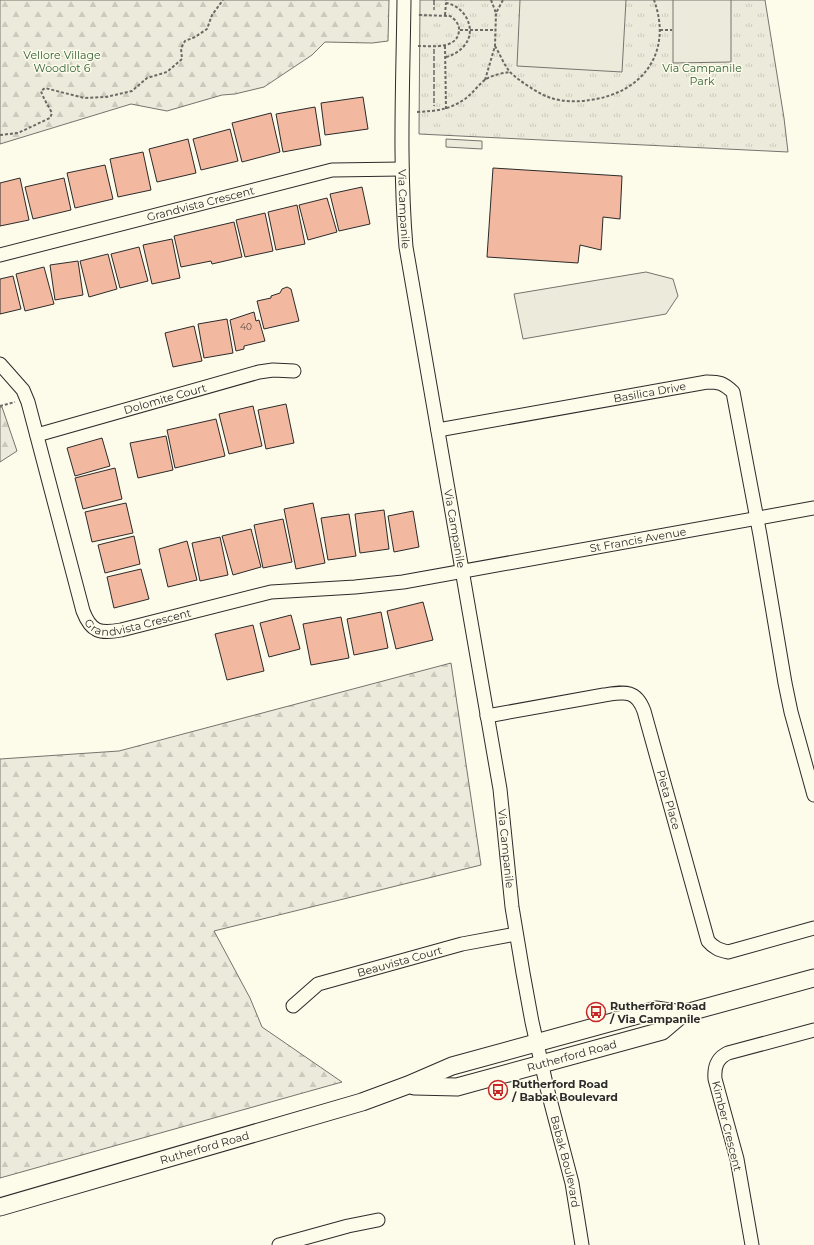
<svg xmlns="http://www.w3.org/2000/svg" width="814" height="1245" font-family="Montserrat,sans-serif">
<defs>
<pattern id="forest-firs" width="22" height="20" patternUnits="userSpaceOnUse"><rect width="22" height="20" fill="#ecebdb"/><path d="M5 1l3.5 6h-7zM16 11l3.5 6h-7z" fill="#cbcabc"/></pattern>
<pattern id="park-tufts" width="24" height="20" patternUnits="userSpaceOnUse"><rect width="24" height="20" fill="#ecebdb"/><path d="M3 7l-1-3M5 7V3M7 7l1-3M15 17l-1-3M17 17v-4M19 17l1-3" fill="none" stroke="#cbcabc"/></pattern>
</defs>
<rect width="100%" height="100%" fill="#fdfbea"/>
<path fill="url(#forest-firs)" stroke="#74746e" d="M0 0H389L388 41 372 43 325 42 312 55 264 87 235 94 222 95 167 111 131 104 0 144Z
M0 407H2L17 451 0 462Z
M451 663 481 865 214 931 250 998 262 1027 342 1082 0 1178V759L119 751Z"/>
<path fill="url(#park-tufts)" stroke="#74746e" d="M420 0H765L784 118 788 152 419 134Z"/>
<path fill="#ecebdb" stroke="#74746e" d="M520 0H626L622 72 517 66Z
M673 0H731V62L673 63Z"/>
<path fill="#eceadb" stroke="#74746e" d="M446 139 482 141V149L446 147Z
M646 272 673 279 678 296 666 314 523 339 514 294Z"/>
<path fill="#f2b8a0" stroke="#2b2b2b" d="M363 97 368 129 325 135 321 103Z
M315 107 321 145 283 152 276 114Z
M271 113 280 152 242 162 232 123Z
M230 129 238 161 201 170 193 139Z
M188 139 196 173 157 182 149 149Z
M143 152 151 190 118 197 110 159Z
M105 165 113 199 75 208 67 173Z
M493 168 622 176 620 219 603 217 601 250 580 245 578 263 487 257Z
M20 178 29 220 0 226V183Z
M64 178 71 210 33 219 25 187Z
M362 187 370 224 339 231 330 194Z
M327 198 337 232 308 240 299 205Z
M297 205 305 244 276 250 268 212Z
M265 213 273 251 245 257 236 220Z
M234 222 242 257 212 264 211 261 181 267 174 236Z
M172 239 180 278 152 284 143 245Z
M139 247 148 281 120 288 111 254Z
M108 254 117 289 89 297 80 261Z
M78 261 83 295 55 300 50 265Z
M44 267 54 304 25 311 16 274Z
M13 276 21 309 0 314V279Z
M287 287 291 289 299 321 264 329 257 301 271 298V296L280 293 282 289Z
M254 312 256 321 259 320 265 341 244 346V349L236 351 230 320Z
M227 319 233 353 204 358 198 324Z
M194 326 202 361 173 367 165 333Z
M286 404 294 443 266 449 258 410Z
M253 406 262 446 229 454 219 414Z
M216 419 225 456 175 468 167 430Z
M166 436 173 470 138 478 130 443Z
M102 438 110 466 75 476 67 448Z
M115 468 122 499 83 509 75 478Z
M126 503 133 533 92 542 85 512Z
M313 503 325 563 296 569 284 509Z
M384 510 389 549 360 553 355 514Z
M413 511 419 547 394 552 388 516Z
M349 514 356 556 328 560 321 518Z
M283 519 292 562 263 568 254 525Z
M251 529 261 567 233 575 222 536Z
M134 536 140 564 105 573 98 545Z
M220 537 228 575 200 581 192 543Z
M187 541 197 580 168 587 159 549Z
M141 569 149 599 114 608 107 577Z
M423 602 433 640 396 649 387 611Z
M381 612 388 648 354 655 347 619Z
M291 615 300 649 269 657 260 623Z
M341 617 349 658 311 665 303 624Z
M253 625 264 671 227 680 215 634Z"/>
<g fill="none" stroke-linecap="round" stroke-linejoin="round">
<defs>
<g id="minor">
<path id="s1" d="M404 0C403 82 399 165 406 247L500 789 512 907 523 973 532 1022 547 1088 572 1183 582 1245"/>
<path id="s2" d="M0 255 332 170 402 169"/>
<path id="s3" d="M0 364 23 390 28 402 83 611C91 632 100 634 121 630L271 592 355 587 403 582 814 508"/>
<path id="s4" d="M438 430 707 382C720 382 723 383 733 392L760 535 785 683 791 712 814 795"/>
<path id="s5" d="M37 435 259 372 273 370 294 371"/>
<path id="s6" d="M487 716 604 695C624 692 636 689 644 711L708 941C714 948 719 950 728 952L814 928"/>
<path id="s7" d="M293 1006 318 984 462 944 516 934"/>
<path d="M279 1245 348 1226 378 1220"/>
<path d="M752 1245 737 1159 715 1079C714 1067 717 1058 728 1053L814 1030"/>
</g>
<g id="major">
<path id="s8" d="M414 1086 457 1087 662 1031 682 1014 814 978"/>
<path id="s9" d="M0 1207 362 1102 408 1085 452 1066 656 1010 682 1014"/>
</g>
</defs>
<use href="#minor" stroke="#2b2b2b" stroke-width="15"/>
<use href="#major" stroke="#2b2b2b" stroke-width="19"/>
<path stroke="#6a6964" stroke-width="2" stroke-dasharray="3 2" stroke-linecap="butt" d="M491 0 496 13
M445 15 446 3
M460 30H494
M660 30H672
M418 46C431 46 457 50 459 31 460 25 455 19 450 16L418 15
M445 46 446 109
M495 46C500 54 504 65 510 72 518 80 540 95 551 98 563 102 578 102 590 100 643 93 673 52 654 0
M446 57C453 55 459 52 464 46 478 30 465 6 446 3V0
M485 80 495 46 496 13 503 0
M417 112C436 111 449 110 465 99 473 93 479 84 486 79 493 75 502 73 510 72
M0 135 18 133 50 118 52 113C48 105 43 98 41 91L45 88 84 98 106 97 132 91 147 78 167 72 182 59 181 48 185 41 195 37 207 29 212 15 223 0
M0 406 15 402"/>
<use href="#minor" stroke="#fdfbea" stroke-width="13"/>
<use href="#major" stroke="#fdfbea" stroke-width="17"/>
<path stroke="#2b2b2b" stroke-width="1" stroke-dasharray="5 2" stroke-linecap="butt" d="M434 0V10
M434 49V106"/>
</g>
<defs>
<symbol id="bus-ring" viewBox="-11 -11 22 22"><circle r="9.5" fill="#fdfbea" stroke="#c62828" stroke-width="1.5"/><path d="M-5-6H5V4H4V6H2V4H-2V6H-4V4H-5ZM-3.5-4V0h7V-4ZM-3.5 1.2v1.5H-2V1.2ZM2 1.2v1.5H3.5V1.2Z" fill="#c62828"/></symbol>
</defs>
<g fill-rule="evenodd">
<use href="#bus-ring" x="585" y="1001" width="22" height="22"/>
<use href="#bus-ring" x="487" y="1079" width="22" height="22"/>
</g>
<g text-anchor="middle" stroke-width="3" stroke-linejoin="round" paint-order="stroke">
<g font-size="9" fill="#5d4e48">
<text x="246" y="330">40</text>
</g>
<g font-size="11" fill="#34623c" stroke="#fdfbea">
<text x="62" y="59">Vellore Village<tspan x="62" dy="13">Woodlot 6</tspan></text>
<text x="702" y="72">Via Campanile<tspan x="702" dy="13">Park</tspan></text>
</g>
<g font-size="11" fill="#2b2b2b" stroke="#fdfbea">
<text dy="4" stroke="none"><textPath href="#s2" startOffset="207">Grandvista Crescent</textPath></text>
<text dy="4" stroke="none"><textPath href="#s1" startOffset="209">Via Campanile</textPath></text>
<text dy="4" stroke="none"><textPath href="#s4" startOffset="215">Basilica Drive</textPath></text>
<text dy="4" stroke="none"><textPath href="#s5" startOffset="133">Dolomite Court</textPath></text>
<text dy="4" stroke="none"><textPath href="#s1" startOffset="533">Via Campanile</textPath></text>
<text dy="4" stroke="none"><textPath href="#s3" startOffset="838">St Francis Avenue</textPath></text>
<text dy="4" stroke="none"><textPath href="#s3" startOffset="329">Grandvista Crescent</textPath></text>
<text dy="4" stroke="none"><textPath href="#s6" startOffset="260">Pieta Place</textPath></text>
<text dy="4" stroke="none"><textPath href="#s1" startOffset="857">Via Campanile</textPath></text>
<text dy="4" stroke="none"><textPath href="#s7" startOffset="118">Beauvista Court</textPath></text>
<text dy="4" stroke="none"><textPath href="#s8" startOffset="162">Rutherford Road</textPath></text>
<text transform="translate(727 1126) rotate(76)" y="4">Kimber Crescent</text>
<text dy="4" stroke="none"><textPath href="#s9" startOffset="213">Rutherford Road</textPath></text>
<text dy="4" stroke="none"><textPath href="#s1" startOffset="1176">Babak Boulevard</textPath></text>
</g>
<g font-size="11" font-weight="bold" fill="#2b2b2b" stroke="#fdfbea" text-anchor="start">
<text x="610" y="1010">Rutherford Road<tspan x="610" dy="13">/ Via Campanile</tspan></text>
<text x="512" y="1088">Rutherford Road<tspan x="512" dy="13">/ Babak Boulevard</tspan></text>
</g>
</g>
</svg>
